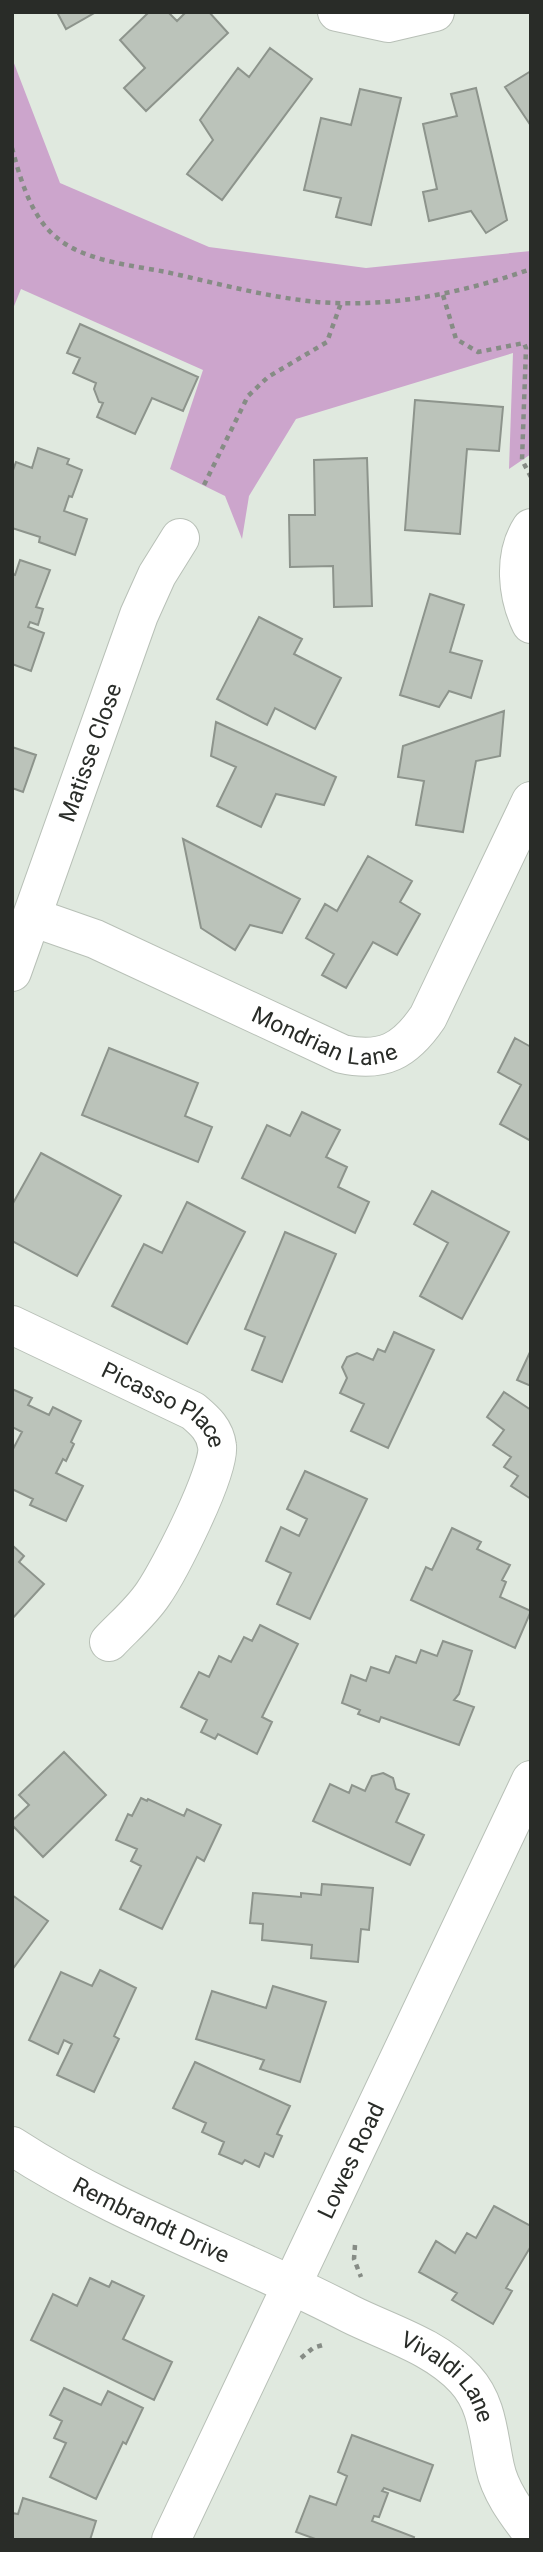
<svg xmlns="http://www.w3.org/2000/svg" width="543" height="2552" font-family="Roboto,sans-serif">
<rect width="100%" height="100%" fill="#e0e9df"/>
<path fill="#cca5cc" d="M12 58 60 183 209 247 366 268 531 251V454L509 469 513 353 296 419 249 496 242 539 225 496 170 469 203 370 21 289 12 311Z"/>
<path fill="#bbc3ba" stroke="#8d948c" stroke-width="2" d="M57 12H96L66 29Z
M149 12H168L177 21 186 12H209L228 33 146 111 124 88 145 68 120 40Z
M270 48 312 79 222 200 187 174 213 140 200 120 238 68 249 77Z
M531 71V126L505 87Z
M476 88 507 220 486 233 471 211 429 221 423 192 437 189 423 124 457 116 451 94Z
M360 89 401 98 371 225 336 217 341 198 304 190 321 118 351 125Z
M80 324 198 377 183 411 152 398 135 434 97 417 103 403 99 402 94 389 96 383 73 373 80 358 67 353Z
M415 400 503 407 499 451 467 449 460 534 405 530Z
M38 448 69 459 67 464 82 470 72 497 69 496 64 511 87 519 75 555 39 542 40 537 12 528V473L16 462 32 468Z
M367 458 372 606 334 607 333 566 290 567 289 515H315L314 460Z
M20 560 50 570 36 607 43 609 38 625 30 622 28 627 44 633 31 671 12 664V574L15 575Z
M430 594 464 605 450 652 482 661 471 698 449 691 439 707 400 695Z
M259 617 302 639 294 654 341 678 315 729 275 708 267 725 217 699Z
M504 711 500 756 476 761 463 832 416 825 424 781 398 777 403 746Z
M216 722 336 777 324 805 276 794 261 827 217 806 236 767 211 756Z
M12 747 36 755 23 792 12 788Z
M183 839 300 899 282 933 250 925 235 950 201 928Z
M368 856 412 881 400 902 420 914 397 955 373 942 346 988 322 975 334 954 306 938 325 904 337 911Z
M515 1038 531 1047V1141L500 1124 521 1085 498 1072Z
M109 1048 198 1083 185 1116 212 1127 198 1162 82 1115Z
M302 1112 340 1130 326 1157 347 1167 338 1187 369 1202 355 1233 242 1178 267 1125 290 1136Z
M41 1153 121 1196 77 1276 12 1241V1205Z
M432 1191 509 1232 462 1319 420 1296 448 1243 414 1224Z
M187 1202 245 1232 187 1344 112 1306 144 1244 162 1253Z
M285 1232 336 1254 282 1382 252 1370 265 1337 245 1329Z
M394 1332 434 1350 388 1448 351 1431 364 1404 340 1393 347 1378 342 1367 347 1357 357 1353 373 1360 378 1349 385 1352Z
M531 1350V1386L517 1380Z
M12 1389 32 1398 28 1405 49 1415 53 1407 81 1421 71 1442 74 1444 66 1461 63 1459 56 1473 83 1486 66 1521 30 1505 33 1499 12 1489V1451L22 1432 12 1427Z
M504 1392 531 1410V1499L511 1486 518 1476 504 1467 511 1457 493 1445 504 1430 487 1417Z
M305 1471 367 1499 310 1619 277 1604 291 1573 266 1561 281 1527 299 1536 307 1519 287 1509Z
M452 1528 481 1542 477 1549 510 1565 502 1580 506 1582 500 1597 531 1611 515 1648 411 1600 426 1567 432 1570Z
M12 1545 24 1556 19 1562 44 1584 12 1619Z
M260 1625 298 1644 262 1717 272 1722 257 1754 218 1734 215 1739 201 1732 207 1720 181 1707 199 1672 209 1677 219 1656 231 1662 244 1637 252 1641Z
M443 1641 472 1651 459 1694 454 1700 474 1707 459 1745 381 1717 379 1722 358 1714 360 1710 342 1703 351 1675 366 1681 371 1667 389 1673 396 1656 416 1663 421 1650 437 1656Z
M64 1752 106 1795 43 1857 12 1825V1821L29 1805 19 1795Z
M383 1773 393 1778 396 1789 409 1794 396 1822 424 1835 410 1865 313 1821 330 1784 349 1793 352 1785 365 1791 372 1776Z
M141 1798 147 1801 148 1799 184 1816 187 1809 221 1825 204 1861 197 1857 162 1929 120 1909 141 1866 131 1861 137 1849 116 1840 128 1814 132 1816Z
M322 1884 373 1888 369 1930 361 1929 358 1962 311 1958 312 1945 262 1940 263 1924 250 1923 253 1893 301 1897V1893L321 1895Z
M12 1895 48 1921 12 1970Z
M100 1970 136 1988 114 2036 119 2039 94 2092 57 2075 72 2044 64 2040 58 2054 29 2040 61 1972 92 1986Z
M273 1986 326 2002 300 2082 260 2069 264 2060 196 2039 212 1991 266 2008Z
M195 2062 290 2106 277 2134 282 2136 273 2157 265 2153 259 2167 245 2160 242 2164 219 2154 224 2142 202 2132 206 2123 173 2108Z
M494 2206 531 2226V2246L506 2288 512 2291 493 2324 452 2300 457 2293 419 2272 436 2241 455 2253 467 2233 476 2238Z
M90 2278 109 2287 112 2281 144 2296 123 2339 172 2362 154 2400 31 2340 53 2294 77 2306Z
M64 2388 101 2405 108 2391 143 2408 126 2444 123 2442 96 2499 50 2477 66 2443 54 2438 62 2421 50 2415Z
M352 2435 433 2465 420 2501 384 2488 382 2491 388 2493 379 2517 374 2516 372 2521 414 2537 413 2540H318L296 2532 310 2496 336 2505 347 2476 338 2472Z
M23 2498 96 2521 90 2540H12V2513L18 2514Z"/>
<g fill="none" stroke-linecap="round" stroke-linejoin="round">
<defs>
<g id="street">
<path d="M337 12 388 23 435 12"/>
<path d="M531 528C513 556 517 595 531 624"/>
<path id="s1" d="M32 917 95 939 342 1054C383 1063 405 1051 428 1017L531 801"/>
<path id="s2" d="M12 972 139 615 157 575 180 538"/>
<path id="s3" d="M12 1325 193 1411C205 1421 215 1430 217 1446 221 1470 169 1571 153 1594 141 1612 123 1627 109 1642"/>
<path id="s4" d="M12 2146C118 2215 239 2256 350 2314 388 2333 435 2346 465 2379 488 2404 488 2435 495 2467 500 2491 516 2512 531 2532"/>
</g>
<g id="secondary">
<path id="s5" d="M171 2540 531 1780"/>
</g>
</defs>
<use href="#street" stroke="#b8c0b7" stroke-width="40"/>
<use href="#secondary" stroke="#b8c0b7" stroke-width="40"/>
<path stroke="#868c85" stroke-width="4.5" stroke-dasharray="5 5" stroke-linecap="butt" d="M12 148C20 178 31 217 56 237 84 261 130 265 166 272 216 283 266 297 317 302 391 308 462 293 531 269
M443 295 456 339 478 352 524 343 526 348 522 460 531 477
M204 485 248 396 268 377 327 342 341 303
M355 2245 354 2259 361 2277
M301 2358 313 2348 326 2344"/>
<use href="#street" stroke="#fff" stroke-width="38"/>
<use href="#secondary" stroke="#fff" stroke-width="38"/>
</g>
<g text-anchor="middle" stroke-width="5" stroke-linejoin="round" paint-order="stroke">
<g font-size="23" fill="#292c28" stroke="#edf6ec">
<text dy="8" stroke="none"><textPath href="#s2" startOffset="233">Matisse Close</textPath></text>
<text dy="8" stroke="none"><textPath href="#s1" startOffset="318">Mondrian Lane</textPath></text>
<text dy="8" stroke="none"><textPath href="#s3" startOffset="173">Picasso Place</textPath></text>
<text dy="8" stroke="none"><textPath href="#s5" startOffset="420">Lowes Road</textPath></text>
<text dy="8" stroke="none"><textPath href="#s4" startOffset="158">Rembrandt Drive</textPath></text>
<text dy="8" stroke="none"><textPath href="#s4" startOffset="497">Vivaldi Lane</textPath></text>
</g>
</g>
<rect width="543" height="2552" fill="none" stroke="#292c28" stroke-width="28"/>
</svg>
